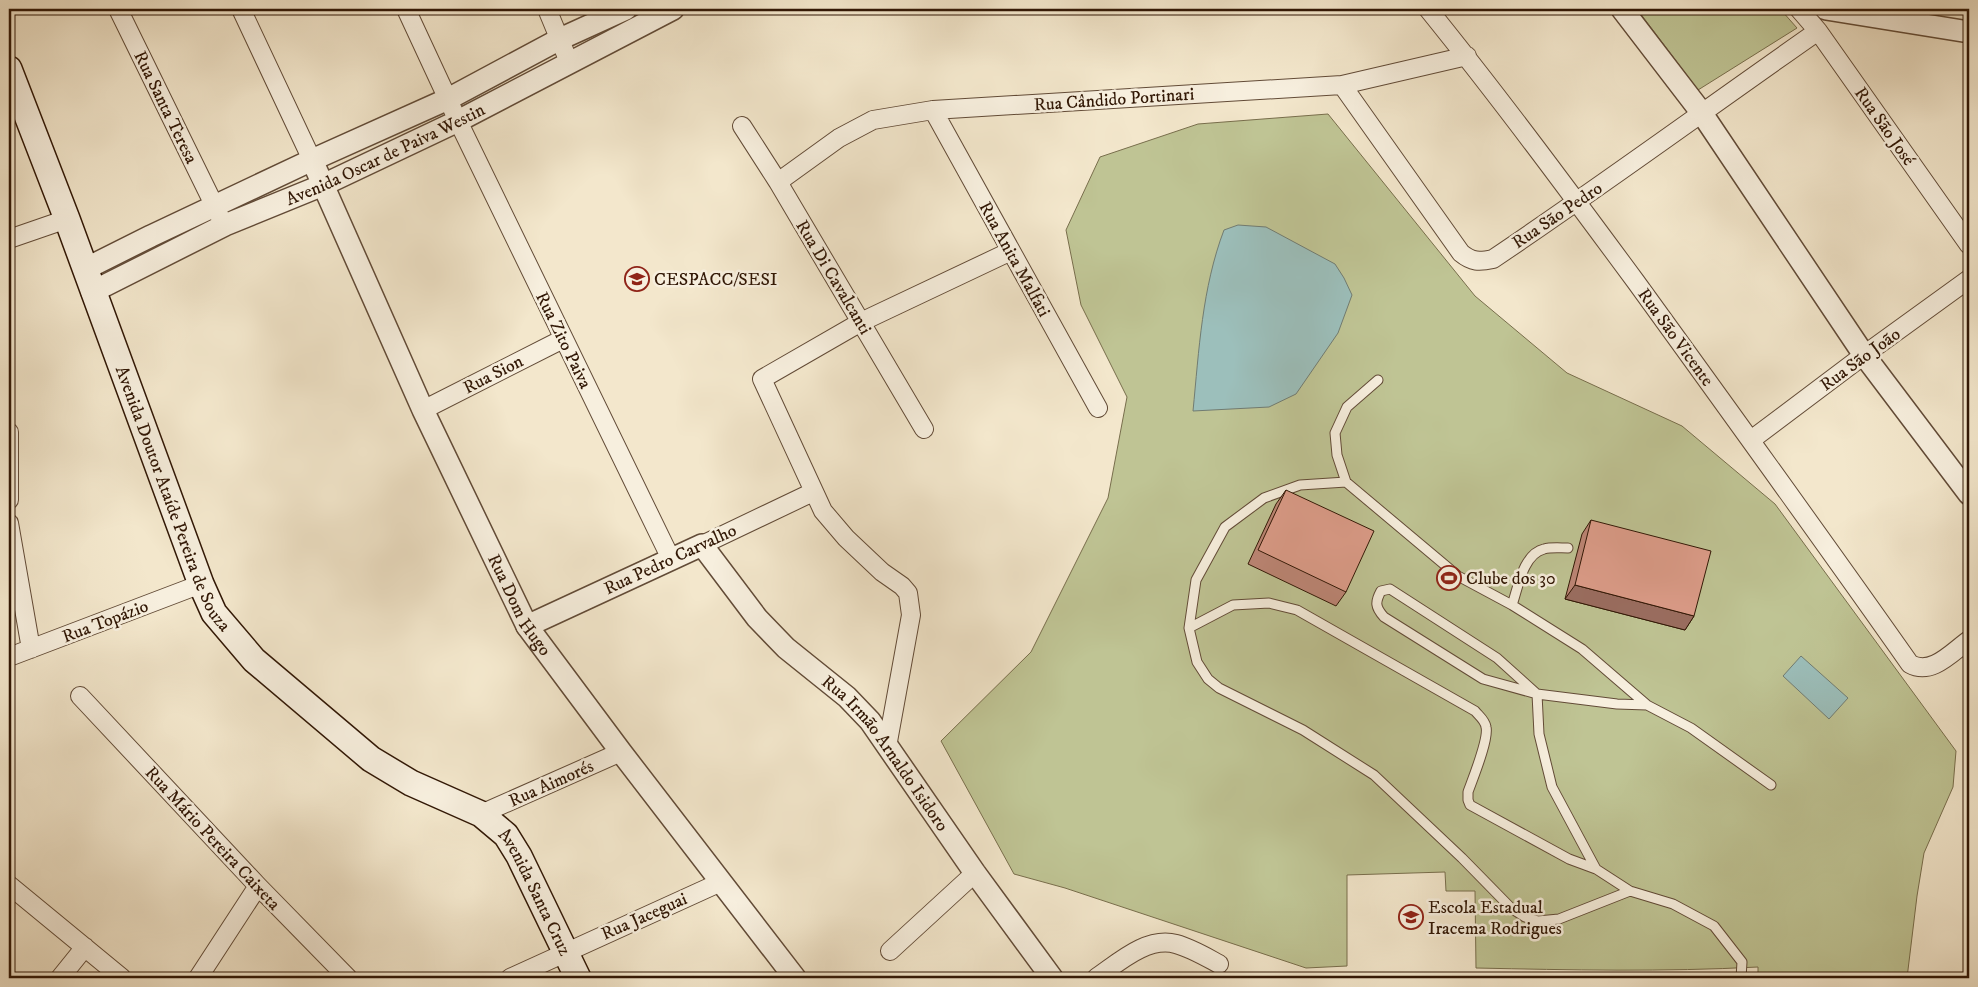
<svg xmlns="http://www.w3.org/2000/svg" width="1978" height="987" font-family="'IM FELL DW Pica',serif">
<rect width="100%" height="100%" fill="#f3e7cc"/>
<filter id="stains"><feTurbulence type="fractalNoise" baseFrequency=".004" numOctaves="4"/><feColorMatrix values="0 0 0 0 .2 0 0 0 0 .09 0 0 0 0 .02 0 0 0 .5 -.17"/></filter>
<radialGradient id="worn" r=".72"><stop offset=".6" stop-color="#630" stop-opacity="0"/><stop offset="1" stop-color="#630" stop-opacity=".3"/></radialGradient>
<path fill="#bfc494" stroke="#786e4c" d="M1637 9H1764L1782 11 1797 28 1698 90Z
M1328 114 1475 296 1567 373 1682 426 1775 504 1956 751 1953 787 1924 853 1917 896 1907 978H1758V967C1664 972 1570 970 1476 968L1475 891H1446L1445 872 1347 875V966L1306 968 1065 888 1014 874 941 741 1031 652 1108 498 1127 397 1081 305 1066 230 1100 157 1198 124Z"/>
<path fill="#9cbfbb" stroke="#717c72" d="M1238 225 1266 227 1335 264 1344 278 1352 295 1338 333 1296 394 1269 407 1193 411C1199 350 1202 288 1224 230Z
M1801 656 1848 698 1829 719 1783 676Z"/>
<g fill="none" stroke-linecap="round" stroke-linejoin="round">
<defs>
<path id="service" d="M1346 482 1337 455 1335 433 1347 407 1378 380
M1390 589 1497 658 1537 694 1483 679 1384 617C1375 607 1375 602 1381 591Z
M1512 605C1518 588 1523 554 1544 549 1551 547 1560 548 1568 548
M1189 628 1233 605 1269 603 1297 610 1475 711C1479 716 1485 720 1486 727 1489 739 1473 778 1468 792V800L1470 805 1569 859 1596 869
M1647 705 1691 728 1771 785
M1630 891 1559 919 1538 921 1525 917 1511 908 1462 858 1374 775 1303 730 1219 688 1208 679 1197 662 1189 628 1196 580 1225 527 1264 498 1300 485 1346 482 1458 576 1512 605 1582 649 1647 705 1617 704 1537 694 1539 734 1552 787 1596 869 1630 891 1673 904 1714 926 1742 962 1741 978"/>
<path id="minor" d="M118 9 220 217
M241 9 312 160
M406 9 458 121 671 559
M547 9 569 62
M1428 9C1500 98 1568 190 1636 282 1728 409 1820 536 1910 664 1932 676 1952 652 1969 640
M1799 9 1818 31 1969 245
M1342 85 1461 253C1472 262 1479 262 1493 259 1603 185 1709 107 1818 31
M933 110 1098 408
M742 126 778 182 924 429
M778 182 839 138 873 120 933 110 1342 85 1467 56
M9 239 67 219
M423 410 563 339
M9 432V500
M1751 440 1864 355 1969 279
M9 523 31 649
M702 545 813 492
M9 657 201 584
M80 696 258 886 348 978
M887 747 911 615 908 593 902 586 882 572 846 538 823 511 762 379 861 322 1011 251
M481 814 621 752
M9 885 122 978
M890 951 975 873
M60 978 85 947
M198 978 258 886
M510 978 721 882
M1096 978C1118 963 1147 936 1176 944 1191 948 1206 957 1219 964"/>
<g id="tertiary">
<path d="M1622 9 1701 112 1864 355 1969 494"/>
<path d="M1826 9 1969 32"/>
<path id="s1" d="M312 160 423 410 527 626 621 752 795 978"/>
<path d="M85 269 151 236 312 160 448 99 560 39 626 9"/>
<path id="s2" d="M92 292 225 225 323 185 458 121 673 9"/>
<path id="s3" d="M527 626 702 545 757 618 786 648 847 697 870 721 975 873 1052 978"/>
</g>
<g id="secondary">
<path id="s4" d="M9 69 67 219 201 584 214 613 254 660 371 759 411 783 481 814 506 835 519 856 578 978"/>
</g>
</defs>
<use href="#service" stroke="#624b37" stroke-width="11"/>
<use href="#minor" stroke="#624b37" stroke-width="20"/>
<use href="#tertiary" stroke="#624b37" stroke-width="24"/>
<use href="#secondary" stroke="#311705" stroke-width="28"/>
<use href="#service" stroke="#f7efde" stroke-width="9"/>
<use href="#minor" stroke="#f7efde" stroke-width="18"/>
<use href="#tertiary" stroke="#f7efde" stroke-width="21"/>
<use href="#secondary" stroke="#f7efde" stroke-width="25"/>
</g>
<path fill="#bd8676" stroke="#311705" d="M1286 490 1346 592 1336 606 1248 564 1276 504Z
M1591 520 1694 616 1685 630 1565 599 1582 534Z"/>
<path fill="#9a6d60" stroke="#311705" d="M1575 585 1694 616 1685 630 1565 599Z"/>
<path fill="#dc9c89" stroke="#311705" d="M1286 490 1374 531 1346 592 1258 550Z
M1591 520 1711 551 1694 616 1575 585Z"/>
<defs>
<symbol id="school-ring" viewBox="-11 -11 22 22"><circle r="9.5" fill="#f7efde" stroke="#8f2418" stroke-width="1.5"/><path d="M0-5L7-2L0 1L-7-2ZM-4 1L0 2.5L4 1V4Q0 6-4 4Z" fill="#8f2418"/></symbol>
<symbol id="stadium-ring" viewBox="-11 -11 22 22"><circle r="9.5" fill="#f7efde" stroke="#8f2418" stroke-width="1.5"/><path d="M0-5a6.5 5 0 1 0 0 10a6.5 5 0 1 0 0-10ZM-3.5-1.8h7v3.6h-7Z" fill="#8f2418"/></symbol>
</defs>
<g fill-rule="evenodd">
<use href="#school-ring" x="623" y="265" width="28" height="28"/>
<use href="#stadium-ring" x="1435" y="564" width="28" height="28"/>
<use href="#school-ring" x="1397" y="903" width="28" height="28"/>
</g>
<g text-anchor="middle" stroke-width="5" stroke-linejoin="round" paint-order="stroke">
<g font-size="18" fill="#311705" stroke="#f7efde">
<text transform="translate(1114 99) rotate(-4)" y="6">Rua Cândido Portinari</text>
<text transform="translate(166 107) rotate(64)" y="6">Rua Santa Teresa</text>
<text transform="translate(1885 126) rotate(55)" y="6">Rua São José</text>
<text dy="6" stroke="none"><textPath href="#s2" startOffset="324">Avenida Oscar de Paiva Westin</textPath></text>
<text transform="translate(1557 215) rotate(-34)" y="6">Rua São Pedro</text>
<text transform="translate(1015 259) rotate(61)" y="6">Rua Anita Malfati</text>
<text transform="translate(834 277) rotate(59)" y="6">Rua Di Cavalcanti</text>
<text transform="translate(1676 337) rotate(54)" y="6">Rua São Vicente</text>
<text transform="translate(564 340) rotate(64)" y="6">Rua Zito Paiva</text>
<text transform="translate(1860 359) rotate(-36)" y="6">Rua São João</text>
<text transform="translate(493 374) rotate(-27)" y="6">Rua Sion</text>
<text dy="6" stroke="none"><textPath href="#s4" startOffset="460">Avenida Doutor Ataíde Pereira de Souza</textPath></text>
<text transform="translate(670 559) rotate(-25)" y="6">Rua Pedro Carvalho</text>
<text dy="6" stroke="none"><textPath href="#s1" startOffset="491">Rua Dom Hugo</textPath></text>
<text transform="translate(105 621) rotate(-21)" y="6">Rua Topázio</text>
<text dy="6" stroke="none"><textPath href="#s3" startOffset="472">Rua Irmão Arnaldo Isidoro</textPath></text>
<text transform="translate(551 783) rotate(-24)" y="6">Rua Aimorés</text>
<text transform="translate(213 838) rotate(47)" y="6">Rua Mário Pereira Caixeta</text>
<text dy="6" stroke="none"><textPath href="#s4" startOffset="1016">Avenida Santa Cruz</textPath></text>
<text transform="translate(644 916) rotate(-24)" y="6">Rua Jaceguai</text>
</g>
<g font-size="18" fill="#311705" stroke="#f7efde" text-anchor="start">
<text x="654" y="285">CESPACC/SESI</text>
<text x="1466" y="584">Clube dos 30</text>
<text x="1428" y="913">Escola Estadual<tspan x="1428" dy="21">Iracema Rodrigues</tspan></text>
</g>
</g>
<rect width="1978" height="987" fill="none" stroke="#f3e7cc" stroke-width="30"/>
<rect x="10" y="10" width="1958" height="967" fill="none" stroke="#311705" stroke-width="2.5"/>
<rect x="15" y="15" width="1948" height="957" fill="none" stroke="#311705"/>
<rect width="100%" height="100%" filter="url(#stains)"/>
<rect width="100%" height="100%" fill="url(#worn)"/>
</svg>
